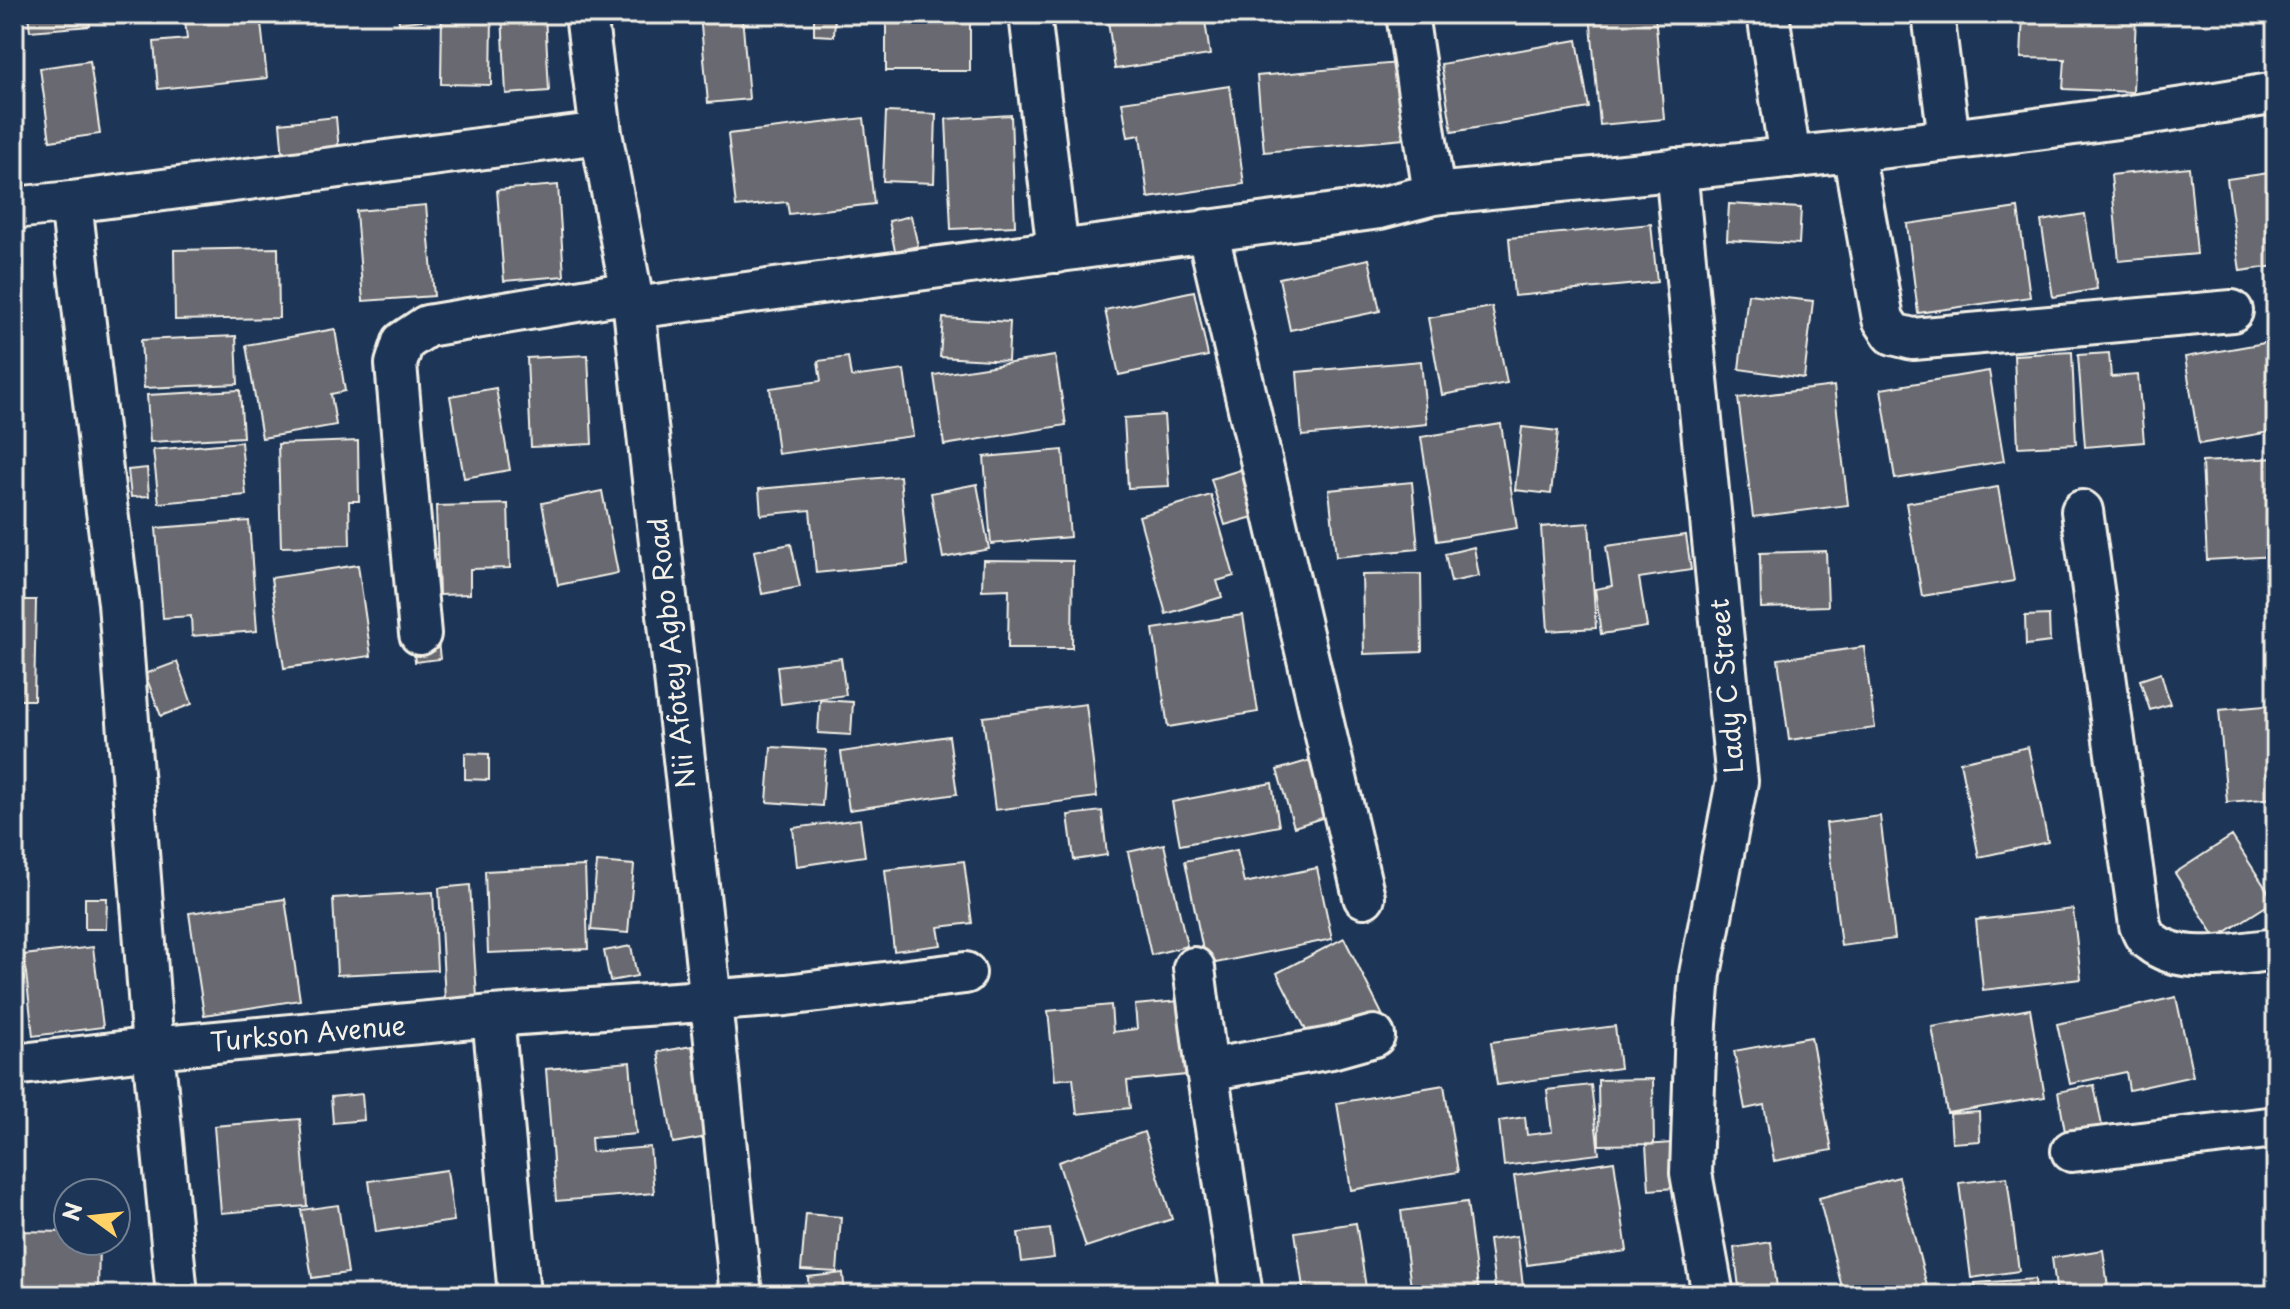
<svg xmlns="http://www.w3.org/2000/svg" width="2290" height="1309" font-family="'Playpen Sans',sans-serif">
<rect width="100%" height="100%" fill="#1d3557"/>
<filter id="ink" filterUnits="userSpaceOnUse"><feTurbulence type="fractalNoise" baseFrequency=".0125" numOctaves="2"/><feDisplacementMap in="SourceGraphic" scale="16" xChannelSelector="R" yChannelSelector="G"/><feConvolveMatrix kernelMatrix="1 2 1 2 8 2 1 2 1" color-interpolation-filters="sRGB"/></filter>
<g filter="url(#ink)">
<path fill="#686971" stroke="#f4f1e8" stroke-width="2" d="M28 14H89L90 26 30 31Z
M148 14H260L267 78 158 89 154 42 187 39 185 20 149 23Z
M398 14H438L439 18 399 23Z
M442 14H492L491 85 441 84Z
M502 14H545L549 91 506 94Z
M700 14H742L749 99 708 103Z
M835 14 834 36 814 35V16L793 15Z
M886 14H970V71H886Z
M1107 14H1204L1210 55 1115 69Z
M1590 14H1655L1664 119 1600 125Z
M2023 14H2136L2133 92 2063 89 2065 59 2021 58Z
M1577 40 1589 108 1452 132 1441 64Z
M90 61 100 134 50 141 40 68Z
M1398 63 1404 139 1264 152 1257 76Z
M1230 86 1244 184 1148 198 1140 135 1128 137 1122 102Z
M886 112 936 114 934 183 883 181Z
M1011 115 1015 226 951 229 946 119Z
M336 117 339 152 283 158 280 123Z
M864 118 874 204 789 214 787 202 736 207 728 134Z
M2189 167 2197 254 2119 261 2111 175Z
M2276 172V266L2240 271 2227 179Z
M558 185 564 276 504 281 497 190Z
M1729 204 1801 208 1799 244 1727 240Z
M426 205 434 296 363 301 356 211Z
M2018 208 2030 297 1918 313 1907 224Z
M2085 214 2097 289 2053 297 2041 221Z
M911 216 918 246 895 251 889 221Z
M1651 224 1657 282 1514 296 1509 238Z
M278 248 279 318 175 320 174 250Z
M1369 259 1380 311 1290 330 1279 278Z
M1194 291 1208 356 1119 375 1105 310Z
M1748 294 1813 301 1804 378 1739 369Z
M1492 307 1507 383 1442 395 1428 318Z
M943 318 1010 322 1008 361 940 357Z
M335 329 345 391 331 394 336 425 262 438 246 345Z
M236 336 238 384 144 388 141 340Z
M2276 341V431L2199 444 2185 357Z
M2072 352 2076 444 2018 447 2014 355Z
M2109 353 2111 377 2138 375 2144 442 2085 447 2078 355Z
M588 355 592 444 531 447 527 358Z
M1055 356 1066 425 944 445 934 375Z
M848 357 851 377 904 370 913 436 778 454 770 388 821 381 818 361Z
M1421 361 1427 424 1302 436 1297 372Z
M1989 371 2004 461 1895 479 1881 389Z
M1834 386 1848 505 1753 517 1738 398Z
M496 388 510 470 464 478 450 396Z
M240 390 243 437 150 442 147 395Z
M1164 415 1169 486 1128 488 1124 418Z
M1501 424 1517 528 1437 541 1421 437Z
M1522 427 1558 431 1551 494 1515 490Z
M358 441 359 501H349L350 545 281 547 278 444Z
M241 442 246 495 159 503 153 450Z
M1063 450 1070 537 991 544 984 457Z
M2276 458V556L2207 560 2202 462Z
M1253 466 1267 513 1225 525 1211 479Z
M147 468 149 496 131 497 128 470Z
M900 476 908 564 816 573 810 510 761 515 759 489Z
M1412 482 1418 549 1336 557 1329 490Z
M977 484 989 549 943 558 931 493Z
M1998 487 2014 581 1922 596 1906 503Z
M602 491 618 573 558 585 542 503Z
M1211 495 1234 576 1217 581 1222 597 1166 614 1139 516Z
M508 504 510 568 470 569V594L439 595 436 506Z
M249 521 257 631 192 636 191 616 163 618 156 528Z
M1589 523 1596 628 1548 631 1541 527Z
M1686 535 1691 570 1639 578 1647 627 1601 634 1595 589 1612 586 1606 546Z
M791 544 800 587 762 594 754 551Z
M1474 547 1479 576 1451 582 1445 554Z
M1826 551 1828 606 1761 608 1760 553Z
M983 560 1073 561 1072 648H1008L1009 589 982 590Z
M358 565 371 656 284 668 271 578Z
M1421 574 1422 652 1364 654 1362 575Z
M14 600H36L34 700H14Z
M1243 615 1258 712 1168 727 1153 629Z
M2049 615 2050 642 2026 645 2025 616Z
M438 642 440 659 415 662 413 645Z
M1864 647 1875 728 1789 740 1778 659Z
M841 658 846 695 781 704 777 666Z
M177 662 192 704 161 716 145 674Z
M2161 673 2170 704 2150 710 2140 680Z
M820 700 853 702 851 735 818 733Z
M1086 704 1097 797 995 810 983 717Z
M2276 705V798L2227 802 2219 710Z
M949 736 957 794 849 810 841 752Z
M771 747 826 750 822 806 767 802Z
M2028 747 2048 842 1979 857 1960 762Z
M465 753 489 754V780L465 779Z
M1311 760 1328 816 1294 827 1277 770Z
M1272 783 1279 826 1180 845 1172 802Z
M1102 811 1107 855 1074 860 1068 815Z
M1880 816 1895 939 1841 946 1826 823Z
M860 819 865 856 797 866 793 828Z
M2232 836 2274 901 2216 938 2175 873Z
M1164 844 1187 946 1151 955 1128 852Z
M1237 850 1244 883 1317 868 1332 939 1206 965 1185 861Z
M964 861 972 923 938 927 941 945 894 951 885 870Z
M597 862 634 865 628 933 591 930Z
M585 866 588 949 488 953 485 871Z
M470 885 477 998 445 1000 439 888Z
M433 892 437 970 337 975 333 898Z
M85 898H107L106 929H85Z
M285 899 300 1000 204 1015 189 913Z
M2073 909 2081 979 1983 990 1976 920Z
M1344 938 1388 1026 1321 1060 1277 973Z
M631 946 637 976 610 981 604 951Z
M93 947 103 1027 33 1036 24 955Z
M2176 997 2193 1076 2129 1090 2126 1072 2070 1084 2057 1024Z
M1179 1001 1186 1075 1127 1081 1130 1108 1077 1114 1073 1078 1055 1080 1048 1011 1111 1005 1113 1032 1137 1029 1135 1005Z
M2030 1009 2045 1097 1947 1113 1932 1027Z
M1615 1026 1620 1068 1497 1085 1491 1042Z
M1811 1037 1832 1150 1774 1161 1764 1105 1745 1109 1734 1051Z
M692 1046 707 1137 673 1143 658 1052Z
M630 1062 636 1134 591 1138 592 1152 650 1147 654 1193 556 1201 546 1069Z
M1653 1079 1654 1144 1599 1145 1598 1080Z
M1444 1085 1458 1172 1351 1190 1337 1103Z
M1591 1085 1599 1154 1504 1166 1499 1121 1525 1117 1527 1135 1552 1132 1547 1090Z
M2094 1085 2104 1136 2067 1143 2058 1092Z
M362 1094 364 1120 333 1123 331 1097Z
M1979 1112 1980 1141 1952 1143 1950 1114Z
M300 1119 307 1206 221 1213 214 1126Z
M1144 1132 1172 1219 1086 1247 1058 1162Z
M1671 1143 1675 1188 1649 1190 1646 1145Z
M1614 1161 1627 1251 1527 1265 1514 1176Z
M447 1170 454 1221 376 1232 369 1181Z
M1899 1177 1927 1286 1894 1295H1844L1819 1198Z
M2007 1177 2019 1271 1971 1278 1959 1183Z
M1467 1202 1479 1295H1412L1401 1211Z
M338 1205 348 1273 312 1278 301 1210Z
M806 1214 841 1217 837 1272 801 1270Z
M1356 1223 1367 1294 1304 1295 1295 1232Z
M1050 1229 1054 1258 1022 1262 1018 1233Z
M14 1231 68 1232V1241H99L98 1295H14Z
M1517 1236 1524 1295H1496L1489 1240Z
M1771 1242 1778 1295H1740L1734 1248Z
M2103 1250 2109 1295H2057L2052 1258Z
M843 1273 845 1295H809L808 1277Z
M2035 1279 2036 1295H1976L1975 1283Z"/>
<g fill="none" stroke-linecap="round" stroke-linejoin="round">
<defs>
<path id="minor" d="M586 14 601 133 634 308 711 1002 741 1295
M1030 14 1058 252
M1407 14 1434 194
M1768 14 1790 158
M1933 14 1949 139
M1853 151 1883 319 1893 334 1913 339 2232 311
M1676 169 1737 781 1700 974 1696 1024 1691 1173 1713 1295
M14 208 71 202
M1207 230 1364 897
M634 308 1380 208 1434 194C1715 165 1998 141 2276 93
M2082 511 2140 925C2142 930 2145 938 2150 941 2180 967 2240 953 2276 949
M420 634 396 364 403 342 427 326 631 292
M1194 968 1207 1070 1242 1295
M493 1016 519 1295
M14 1065 153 1048 119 603 104 488 71 202 601 133
M1207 1070 1331 1048 1374 1036
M2072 1151 2276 1127
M177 1295 153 1048 493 1016 786 995 965 973"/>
</defs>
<use href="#minor" stroke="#f4f1e8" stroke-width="46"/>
<use href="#minor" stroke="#1d3557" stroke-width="40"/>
</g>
</g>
<g text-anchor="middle" stroke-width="6" stroke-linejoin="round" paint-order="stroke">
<g font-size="26" fill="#f4f1e8" stroke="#1d3557">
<text transform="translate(672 653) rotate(-96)" y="9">Nii Afotey Agbo Road</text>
<text transform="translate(1727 686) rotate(-95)" y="9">Lady C Street</text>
<text transform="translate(308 1034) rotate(-5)" y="9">Turkson Avenue</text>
</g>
</g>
<rect width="2290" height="1309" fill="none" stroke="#1d3557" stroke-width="48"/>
<rect x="24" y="24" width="2242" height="1261" fill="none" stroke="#f4f1e8" stroke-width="3" filter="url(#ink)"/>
<g transform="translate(92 1217) rotate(285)"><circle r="38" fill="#1d3557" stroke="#738091" stroke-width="2"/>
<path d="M0-6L14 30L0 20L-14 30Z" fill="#ffd166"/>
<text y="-12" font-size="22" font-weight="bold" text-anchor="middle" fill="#f4f1e8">N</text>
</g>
</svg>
